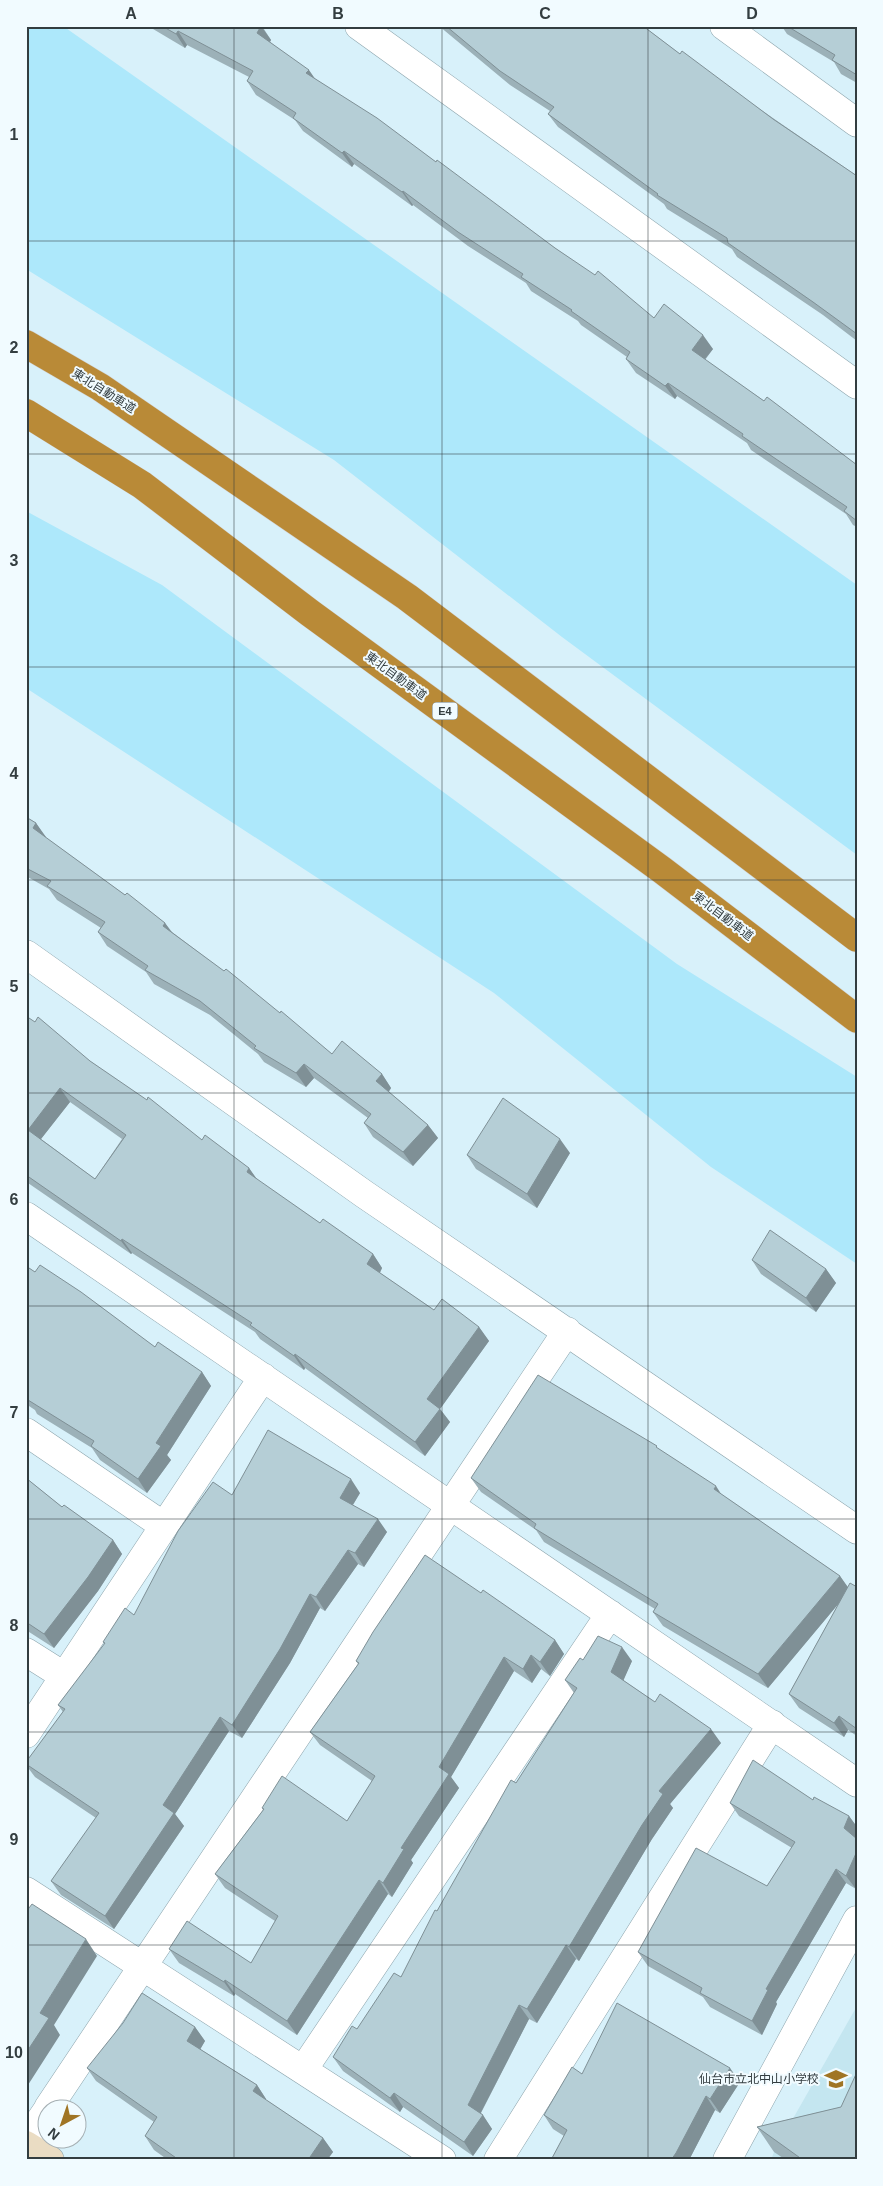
<svg xmlns="http://www.w3.org/2000/svg" width="883" height="2186" font-family="Arial,'Noto Sans JP',sans-serif">
<rect width="100%" height="100%" fill="#d8f1fa"/>
<path fill="#c4e6f0" d="M857 2006V2160H771L774 2152Z"/>
<path fill="#ade8fb" d="M26 26H63L857 585V855L562 637 334 460 26 269Z
M26 511 162 585 677 964 857 1077V1264L711 1167 494 993 26 688Z"/>
<g fill="none" stroke-linecap="round" stroke-linejoin="round">
<defs>
<path id="street" d="M359 26 857 385
M724 26 857 123
M26 954 364 1194 857 1530
M26 1216 857 1783
M26 1432 164 1526
M26 1652 64 1676
M26 1734 263 1377
M26 1891 442 2160
M303 2070 610 1614
M48 2108 567 1331
M26 2141 48 2109
M498 2160 772 1724
M727 2160 857 1920"/>
<path id="secondary" d="M26 2145 50 2160"/>
<path id="highway" d="M26 344 100 387 407 597 857 938
M26 413 142 485 310 613 662 870 857 1019"/>
</defs>
<use href="#street" stroke="#8da5ad" stroke-width="29"/>
<use href="#secondary" stroke="#8da5ad" stroke-width="29"/>
<use href="#highway" stroke="#d2d4d5" stroke-width="29"/>
<use href="#street" stroke="#fff" stroke-width="28"/>
<use href="#secondary" stroke="#eadcc3" stroke-width="28"/>
<use href="#highway" stroke="#b98a37" stroke-width="28"/>
</g>
<path fill="#9cb1b8" fill-rule="evenodd" d="M148 26H262L271 40 270 42 314 78 436 162 555 248 654 318 713 349 705 360 857 465V527L853 525 846 514 751 450 747 443 677 396 675 399 636 373 626 359 627 357 581 325 578 321 531 291 526 283 468 246 413 205 412 206 354 164 352 167 303 131 295 120 256 95 247 81 249 77 187 45 185 48Z
M439 26H643L680 54 857 176V341L823 315 737 257 732 249 667 209 664 204 558 127 548 114 550 111 510 85Z
M780 26H857V83L841 74 834 62 787 34 783 28Z
M26 817 36 823 45 837 125 895 165 923 172 932 332 1054 382 1074 391 1088 389 1092 428 1125 438 1138 413 1166 373 1137 364 1123 368 1118 314 1078 306 1087 264 1062 258 1054 210 1015 154 984 146 972 107 946 98 932 101 928 57 900 49 889 26 876Z
M26 1016 202 1140 249 1168 256 1179 320 1223 373 1254 382 1268 380 1273 434 1310 479 1327 489 1341 440 1409 450 1422 425 1456 305 1368 304 1370 260 1339 255 1332 132 1253 131 1254 28 1183 26 1181ZM70 1102 122 1139 95 1179 41 1139Z
M570 1153 537 1208 476 1169 467 1155Z
M752 1260 826 1269 836 1283 816 1312 761 1274Z
M26 1266 35 1272 155 1347 202 1372 211 1386 167 1455 171 1460 147 1493 100 1460 92 1448 37 1414 35 1410 26 1404Z
M659 1450 721 1494 840 1576 847 1587H857V1736L848 1730 844 1737 799 1708 789 1694 839 1603 768 1688 663 1626 653 1612 655 1609 544 1542 536 1530 481 1492 471 1478Z
M26 1478 62 1507 113 1540 122 1554 98 1591 54 1648 26 1630Z
M360 1493 353 1505 387 1532 364 1567 358 1564 325 1611 320 1608 290 1663 242 1738 229 1731 175 1814 184 1826 114 1929 61 1895 51 1881 96 1818 35 1777 26 1765V1762L63 1712 58 1705 105 1644 103 1642 134 1615 232 1495Z
M481 1593 555 1640 564 1654 550 1676 541 1669 532 1683 514 1671 451 1777 459 1788 411 1860 413 1863 392 1897 388 1894 297 2035 235 1994 234 1996 179 1963 169 1949 251 1963 275 1921 225 1888 215 1874 263 1810 262 1808 347 1821 372 1781 320 1745 310 1732 358 1664 356 1661Z
M583 1660 632 1661 623 1680 655 1702 721 1743 670 1804 673 1808 652 1839 579 1961 576 1959 537 2023 529 2019 481 2113 492 2129 473 2156 403 2107 400 2112 343 2071 333 2057 401 1977 437 1911 516 1783 574 1693 565 1680Z
M813 1800 849 1816 857 1827V1835L855 1838 857 1839V1887L856 1889 846 1883 776 2002 777 2004 762 2035 710 2007 703 1997 648 1966 638 1952 767 1886 792 1848 739 1816 730 1803Z
M195 2027 205 2041 200 2049 257 2085 266 2099V2100L323 2138 333 2152 327 2160H168L154 2150 145 2136 154 2122 96 2081 87 2068Z
M582 2074 740 2082 720 2113 715 2110 689 2160H551L564 2136 553 2129 544 2115Z
M841 2107 857 2160H786L774 2152 757 2127Z"/>
<path fill="#7f9096" d="M261 26 271 40 267 47 257 33Z
M178 31 187 45 185 48 176 34Z
M309 70 318 83 306 73Z
M344 151 354 164 352 167 342 153Z
M403 191 413 205 412 206 402 192Z
M703 335 713 349 701 364 692 350Z
M668 383 677 396 675 399 665 386Z
M36 823 46 837 43 842 33 828Z
M165 923 175 937 163 926Z
M304 1064 314 1078 306 1087 296 1073Z
M382 1074 391 1088 386 1095 376 1081Z
M60 1088 70 1102 37 1144 28 1130Z
M428 1125 438 1138 413 1166 403 1152Z
M560 1139 570 1153 537 1208 527 1194Z
M249 1168 259 1182 247 1172Z
M122 1239 132 1253 131 1254 121 1241Z
M373 1254 382 1268 377 1278 367 1264Z
M826 1269 836 1283 816 1312 806 1298Z
M479 1327 489 1341 440 1409 450 1422 425 1456 415 1442 427 1399Z
M295 1354 305 1368 304 1370 294 1356Z
M202 1372 211 1386 167 1455 171 1460 147 1493 138 1479 156 1443Z
M351 1479 360 1493 349 1511 340 1498Z
M716 1486 725 1500 714 1489Z
M378 1519 387 1532 364 1567 355 1553Z
M113 1540 122 1554 98 1591 54 1648 44 1634Z
M348 1550 358 1564 325 1611 316 1597Z
M840 1576 850 1590 768 1688 758 1674Z
M310 1594 320 1608 290 1663 242 1738 232 1725Z
M555 1640 564 1654 550 1676 540 1662Z
M622 1647 632 1661 621 1686 611 1672Z
M531 1655 541 1669 532 1683 523 1669Z
M504 1657 514 1671 451 1777 459 1788 411 1860 413 1863 392 1897 383 1883 401 1848 439 1767Z
M839 1716 848 1730 844 1737 834 1723Z
M220 1717 229 1731 175 1814 184 1826 114 1929 105 1916 163 1805Z
M711 1729 721 1743 670 1804 673 1808 652 1839 579 1961 569 1947 659 1791Z
M849 1816 857 1827V1835L853 1842 844 1828Z
M857 1851V1887L856 1889 846 1876Z
M836 1869 846 1883 776 2002 777 2004 762 2035 752 2021 766 1989Z
M379 1880 388 1894 297 2035 287 2021Z
M86 1939 97 1956 54 2025 60 2035 28 2085 26 2082V2053L40 2013Z
M566 1945 576 1959 537 2023 527 2009Z
M225 1980 235 1994 234 1996 224 1982Z
M519 2005 529 2019 478 2118 468 2105Z
M195 2027 205 2041 197 2055 187 2041Z
M730 2068 740 2082 720 2113 710 2099Z
M257 2085 266 2099 262 2105 253 2091Z
M394 2093 403 2107 400 2112 390 2098Z
M706 2096 715 2110 689 2160H671Z
M483 2115 492 2129 473 2156 464 2142Z
M323 2138 333 2152 327 2160H308Z"/>
<path fill="#b5ced6" stroke="#7f9096" fill-rule="evenodd" d="M162 26H261L257 33 309 70 306 73 377 118 436 162 437 160 555 248 595 275 598 271 654 318 664 304 703 335 692 350 764 401 767 397 857 465V521L844 511 847 507 742 436 743 434 668 383 665 386 626 359 630 352 571 311 572 310 521 277 523 274 458 232 403 191 402 192 344 151 342 153 293 118 296 113 247 81 253 71 178 31 176 34Z
M446 26H643L680 54 682 51 773 119 857 176V334L813 302 728 243 727 238 657 195 658 194 548 114 554 107 500 71Z
M787 26H857V75L832 60 835 55Z
M26 817 36 823 33 828 125 895 127 893 165 923 163 926 224 971 226 969 280 1013 281 1011 332 1054 342 1041 382 1074 376 1081 428 1125 403 1152 364 1123 371 1114 304 1064 296 1073 254 1048 256 1046 200 1001 145 970 148 966 98 932 105 922 47 886 51 881 26 868Z
M26 1016 35 1022 38 1017 90 1061 147 1100 148 1097 202 1140 205 1135 249 1168 247 1172 320 1223 323 1219 373 1254 367 1264 434 1310 442 1299 479 1327 427 1399 440 1409 415 1442 295 1354 294 1356 250 1325 252 1323 122 1239 121 1241 26 1175ZM60 1088 126 1135 95 1179 28 1130Z
M503 1098 560 1139 527 1194 467 1155Z
M770 1230 826 1269 806 1298 752 1260Z
M40 1265 81 1292 155 1347 158 1342 202 1372 156 1443 161 1446 138 1479 91 1446 94 1441 28 1400V1399L26 1397V1266L35 1272Z
M538 1375 657 1446 656 1447 716 1486 714 1489 840 1576 758 1674 653 1612 658 1604 534 1528 536 1524 471 1478Z
M268 1430 351 1479 340 1498 378 1519 355 1553 348 1550 316 1597 310 1594 280 1649 232 1725 220 1717 163 1805 174 1813 105 1916 51 1881 99 1813 26 1764V1762L65 1709 58 1705 105 1643 103 1642 125 1608 134 1615 178 1531 213 1482 232 1495Z
M26 1478 62 1507 64 1505 113 1540 88 1577 44 1634 26 1622Z
M425 1555 481 1593 483 1590 555 1640 540 1662 531 1655 523 1669 504 1657 439 1767 449 1774 401 1848 404 1849 383 1883 379 1880 287 2021 225 1980 224 1982 169 1949 187 1921 251 1963 278 1916 215 1874 264 1809 262 1808 282 1776 347 1821 375 1776 310 1732 359 1663 356 1661 373 1632Z
M850 1583 857 1587V1729L839 1716 834 1723 789 1694Z
M598 1636 622 1647 611 1672 655 1702 660 1694 711 1729 659 1791 663 1794 642 1825 569 1947 566 1945 527 2009 519 2005 468 2105 483 2115 464 2142 394 2093 390 2098 333 2057 352 2026 357 2029 394 1973 401 1977 435 1910 437 1911 511 1780 516 1783 577 1688 565 1680 580 1658 583 1660Z
M753 1760 813 1800 814 1797 849 1816 844 1828 857 1839V1851L846 1876 836 1869 766 1989 768 1990 752 2021 700 1993 702 1988 638 1952 696 1848 767 1886 795 1842 730 1803Z
M32 1904 86 1939 40 2013 49 2018 26 2053V1912Z
M142 1993 195 2027 187 2041 257 2085 253 2091 323 2138 308 2160H179L145 2136 157 2117 87 2068 123 2023Z
M617 2003 730 2068 710 2099 706 2096 676 2153 671 2160H551L567 2130 544 2115 572 2067 582 2074Z
M857 2072V2160H803L757 2127 841 2107Z"/>
<path fill="none" stroke="#333d40" stroke-width="1" stroke-opacity="0.55" d="M234 26V2160M442 26V2160M648 26V2160M26 241H857M26 454H857M26 667H857M26 880H857M26 1093H857M26 1306H857M26 1519H857M26 1732H857M26 1945H857"/>
<defs>
<symbol id="school-bare" viewBox="-9 -9 18 18"><path d="M0-5L7-2L0 1L-7-2ZM-4 1L0 2.5L4 1V4Q0 6-4 4Z" fill="#a07525" stroke="#f1fbff" stroke-width="2.5" paint-order="stroke"/></symbol>
</defs>
<g fill-rule="evenodd">
<use href="#school-bare" x="820" y="2063" width="32" height="32"/>
</g>
<g text-anchor="middle" stroke-width="4" stroke-linejoin="round" paint-order="stroke">
<rect fill="#f1fbff" stroke="#6c7679" stroke-width="1" x="432.5" y="702.5" width="25" height="17" rx="4"/>
<g font-size="11" font-weight="bold" fill="#333d40">
<text x="445" y="715">E4</text>
</g>
<g font-size="12" fill="#333d40" stroke="#f1fbff">
<text transform="translate(104 391) rotate(32)" y="4">東北自動車道</text>
<text transform="translate(396 676) rotate(36)" y="4">東北自動車道</text>
<text transform="translate(723 916) rotate(37)" y="4">東北自動車道</text>
</g>
<g font-size="12" fill="#333d40" stroke="#f1fbff" text-anchor="end">
<text x="819" y="2083">仙台市立北中山小学校</text>
</g>
</g>
<rect width="883" height="2186" fill="none" stroke="#f1fbff" stroke-width="55"/>
<g transform="translate(62 2124) rotate(220)"><circle r="24" fill="#f1fbff" stroke="#a5afb3"/>
<path d="M0-4L9 19L0 12L-9 19Z" fill="#a07525"/>
<text y="-8" font-size="14" font-weight="bold" text-anchor="middle" fill="#333d40">N</text>
</g>
<rect x="28" y="28" width="828" height="2130" fill="none" stroke="#333d40" stroke-width="2"/>
<g font-size="16" text-anchor="middle" font-weight="bold" fill="#333d40">
<text x="131" y="19">A</text>
<text x="338" y="19">B</text>
<text x="545" y="19">C</text>
<text x="752" y="19">D</text>
<text x="14" y="140">1</text>
<text x="14" y="353">2</text>
<text x="14" y="566">3</text>
<text x="14" y="779">4</text>
<text x="14" y="992">5</text>
<text x="14" y="1205">6</text>
<text x="14" y="1418">7</text>
<text x="14" y="1631">8</text>
<text x="14" y="1845">9</text>
<text x="14" y="2058">10</text>
</g>
</svg>
